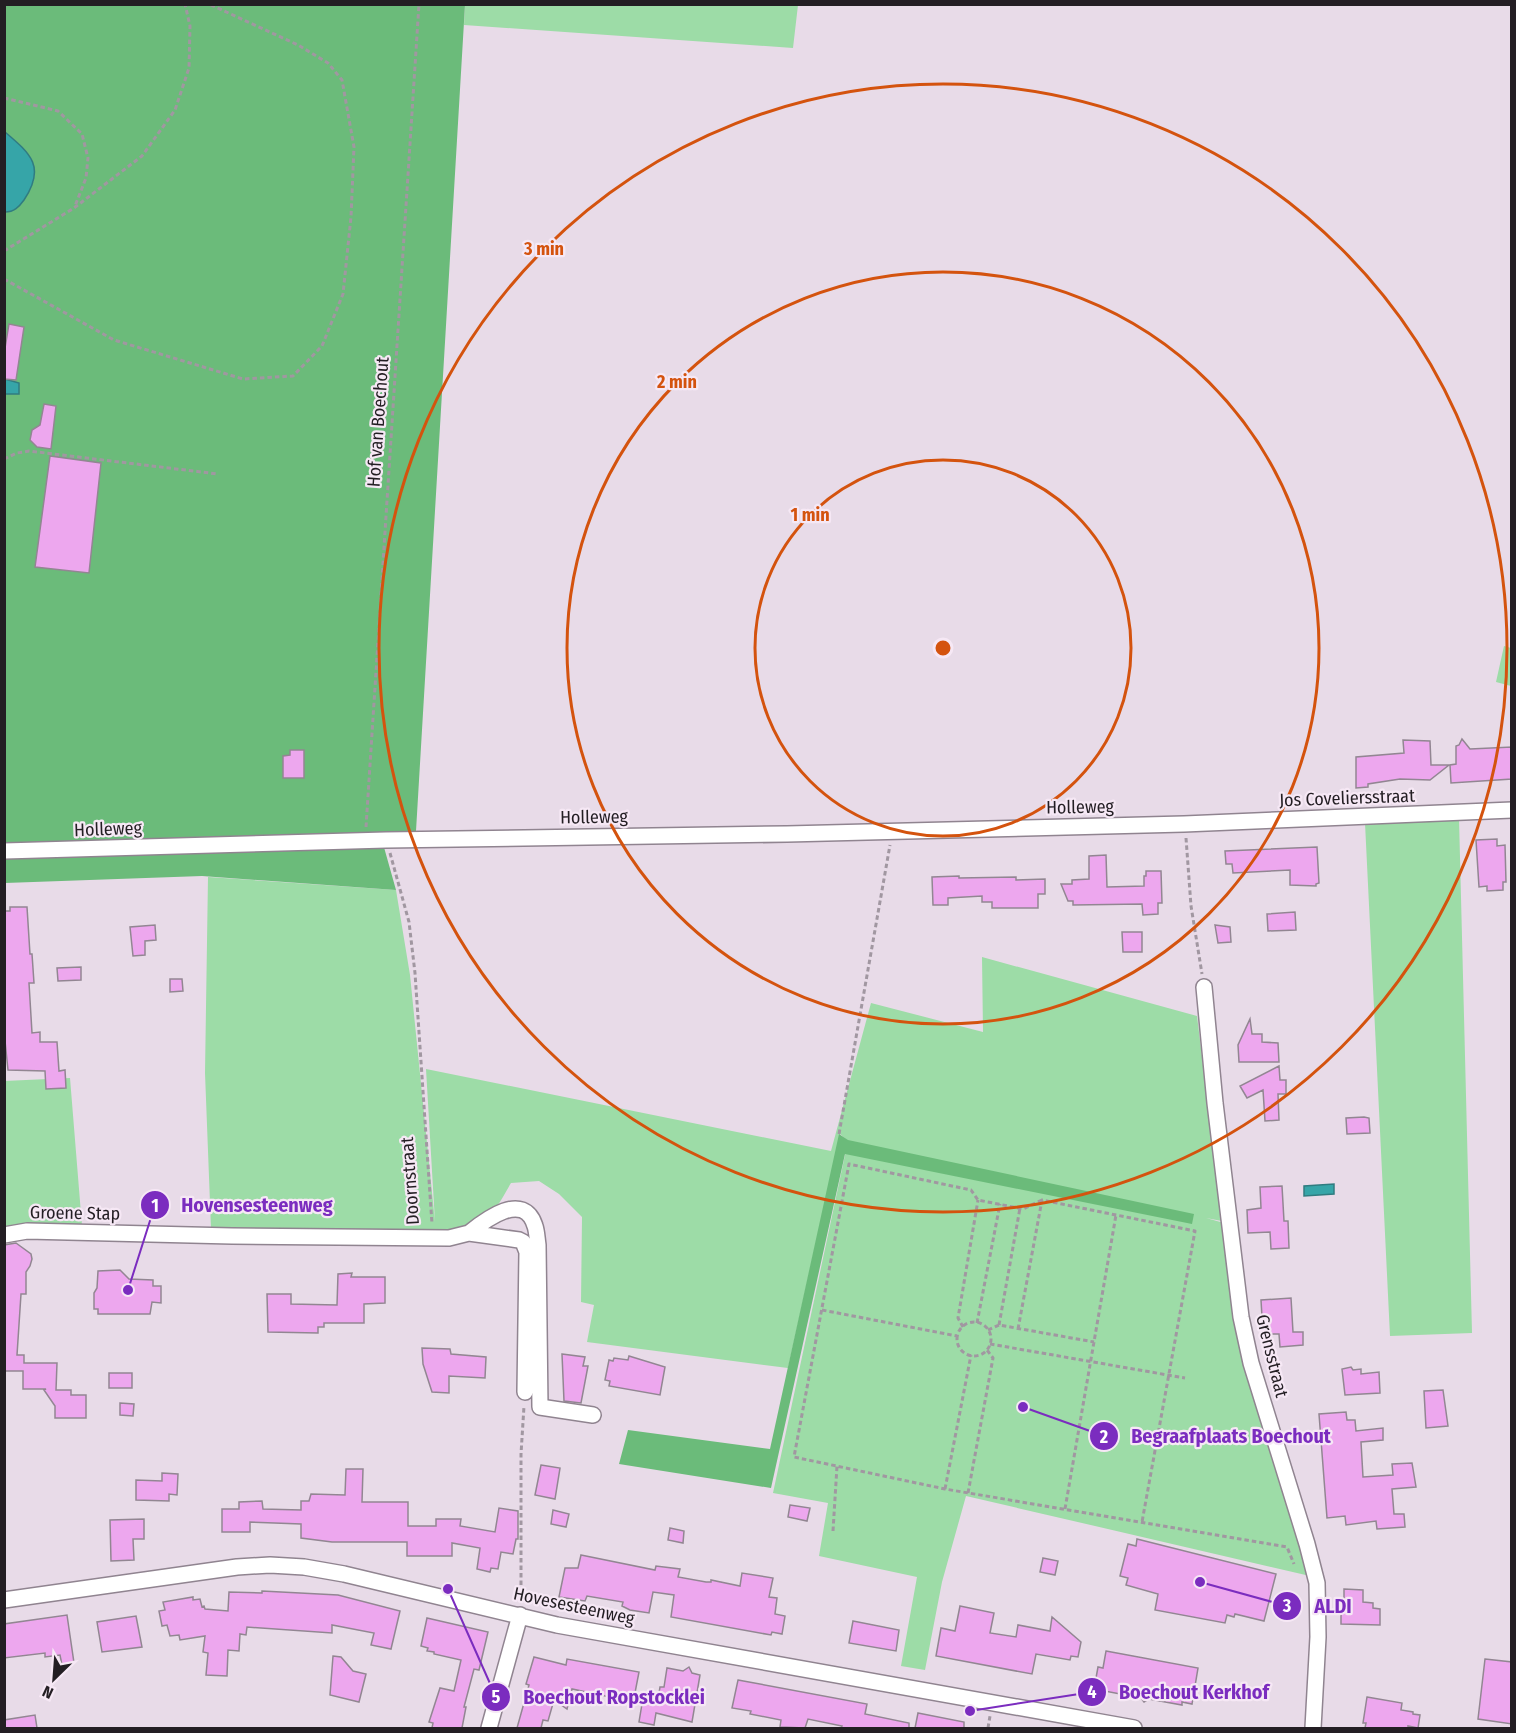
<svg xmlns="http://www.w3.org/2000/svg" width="1516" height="1733" font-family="'Fira Sans Condensed',sans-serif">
<rect width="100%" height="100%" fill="#e8dbe8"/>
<path fill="#9ddca7" d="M465 5V4L798 5 793 48 464 25Z
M1504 646 1511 648V686L1496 682Z
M1459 818 1472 1333 1390 1336 1365 823Z
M208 877 396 890 410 975 435 1222 426 1069 831 1151 871 1003 983 1032 982 957 1197 1016 1222 1221 1206 1218 1224 1223 1241 1356 1310 1576 966 1496 942 1582 925 1670 901 1666 917 1577 819 1556 828 1503 773 1493 848 1141 840 1134 788 1368 587 1342 594 1305 581 1302 582 1217 559 1194 539 1181 511 1183C506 1191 502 1200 496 1207 482 1224 457 1230 437 1233L211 1229 205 1073Z
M70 1078 82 1226 48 1224 5 1229 4 1081Z"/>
<path fill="#6bbb7a" d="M5 5H465L416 831 380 833 396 890 202 876 5 883 4 212C14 212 19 207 24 200 46 167 31 154 5 132Z
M839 1134 848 1140 1194 1214 1192 1224 845 1154 771 1488 619 1464 628 1430 770 1449Z"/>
<path fill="#36a5a8" stroke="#307c80" stroke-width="1.5" d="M5 132C31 154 46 167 24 200 19 207 14 212 5 212Z
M5 379 19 383V394H5Z
M1334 1184V1194L1304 1196V1186Z"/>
<path fill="#eda7ee" stroke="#928692" stroke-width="1.5" d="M9 324 24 327 16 380 4 379V354Z
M44 404 56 406 51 449 37 447 30 440 32 430 40 425Z
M50 456 101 463 89 573 35 567Z
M1462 739 1470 749 1512 747V779L1451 783 1450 765 1456 764V746L1459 745Z
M1403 740 1430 741 1431 765H1449L1430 780 1400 779 1368 784V787L1356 788V757L1404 753Z
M290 750H304V778H283V756L290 755Z
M1497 839V846L1505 845 1506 882H1503V890L1487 891V886L1479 887 1476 840Z
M1317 847 1319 883 1316 884V886L1290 885V870L1233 873 1232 864H1226L1225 851Z
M1106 855 1107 887 1144 886V876H1146V871H1161L1162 903H1158V914L1143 915 1142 904 1073 905V901H1068L1061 884H1072V880L1089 879V856Z
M959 876V878L1016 877V880L1045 879V894H1038V908H992V902H982V896L948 898V905H933L932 877Z
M10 907H27L30 954H32L34 983H29L32 1033 40 1032V1042H57L59 1071 65 1070 66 1088 46 1089 45 1071 8 1070 4 1031V911H10Z
M1295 912 1296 930 1268 931 1267 914Z
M155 925 156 940 145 941V955L133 956 130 927Z
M1215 925 1230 927 1231 942 1218 943Z
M1122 932H1142V952H1123Z
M81 967V980L58 981 57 968Z
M170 979H182L183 991 170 992Z
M1250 1019 1252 1034H1262V1042L1278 1043 1279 1062H1239L1238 1045Z
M1279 1066 1280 1080H1286V1094H1278L1279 1120 1265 1121 1263 1090 1247 1098 1240 1086Z
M1364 1117 1369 1118 1370 1133 1347 1134 1346 1118Z
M1282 1186 1284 1221H1288L1289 1248 1271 1249 1270 1232 1248 1233 1247 1210 1261 1208 1260 1187Z
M16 1243 31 1254 32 1259 30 1266 26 1272V1294H21L17 1355H24V1363H57L56 1390H71V1395H86V1418H55V1406L44 1390 46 1389H23V1371H4V1245Z
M120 1270 129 1279 153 1280V1286H161V1303L152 1302 150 1314H98V1309H94V1293L97 1288 98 1271Z
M352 1273 351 1277H385V1303L364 1304V1323H324V1327H318V1333L268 1332 267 1294H291V1304L337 1305 338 1274Z
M1291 1298 1293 1332H1303V1345L1280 1347 1279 1334H1263L1261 1300Z
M422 1348 450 1349 451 1354 486 1357 485 1378 449 1376V1393L432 1392 423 1364Z
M562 1354 585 1357 583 1366H588L581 1403 564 1401Z
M629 1356 665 1367 660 1395 609 1386 610 1381 605 1380 609 1360 613 1361 614 1358 628 1360Z
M1351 1367 1353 1370 1361 1369V1374L1379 1372 1380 1393 1345 1395 1342 1369Z
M109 1373H132V1388H109Z
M1443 1390 1448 1426 1426 1428 1424 1391Z
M120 1403 134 1404 133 1416 120 1415Z
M1346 1412 1347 1420H1355L1356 1431 1383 1428V1440L1361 1442 1363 1477 1393 1475 1392 1464 1412 1463 1416 1487 1392 1489 1394 1514H1404L1405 1527 1377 1529 1376 1521 1346 1525 1345 1516 1327 1518 1319 1414Z
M541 1465 560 1468 555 1499 535 1495Z
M346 1469H363L362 1502H408V1526H436V1519H461L460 1526 495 1532 499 1508 518 1511V1539H516L513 1554 501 1552 498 1569 491 1568 490 1572 477 1569 480 1548 452 1543V1556H407V1542H332L301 1538V1524L250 1522V1532H222V1509H239V1502L262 1501 263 1509 301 1510V1501H309L311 1494 345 1495Z
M162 1473 178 1474 177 1495 169 1494V1501L136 1500V1480L162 1481Z
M790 1505 810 1508 807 1521 788 1517Z
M553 1510 569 1514 566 1527 551 1524Z
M144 1519V1539H133L134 1560 111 1561 110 1520Z
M670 1528 684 1531 683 1543 668 1540Z
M1137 1539 1276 1574 1264 1621 1235 1614 1234 1617 1227 1615 1225 1623 1155 1610 1158 1594 1126 1585 1128 1578 1120 1576 1128 1544 1136 1546Z
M581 1555 655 1570 656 1566 680 1569 678 1577 706 1582H711V1580L740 1586 742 1573 773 1578 769 1597 777 1598 775 1614 785 1616 782 1634 772 1632 771 1635 671 1617 674 1595 653 1592 649 1613 630 1610 622 1606 623 1602 587 1596 585 1601 559 1597 565 1568H578Z
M1043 1558 1058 1561 1055 1575 1040 1572Z
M1344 1589 1363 1590V1602L1373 1603V1608L1380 1609V1625L1341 1624V1608H1344Z
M262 1591 338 1595 400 1611 391 1649 371 1645 374 1633 332 1625V1633L247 1627 246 1635 240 1634 239 1651 228 1650 227 1676 206 1675 208 1653 203 1652 205 1636 180 1640 179 1635 170 1636 167 1625 162 1626 159 1611 165 1610 163 1602 193 1597V1600L200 1599 202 1607 204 1606 205 1609 228 1611 229 1592 262 1593Z
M960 1606 994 1613 990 1633 1016 1637 1018 1625 1050 1631 1052 1617 1081 1642 1078 1657 1071 1656 1070 1660 1036 1654 1032 1674 936 1656 941 1628 955 1631Z
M67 1615 74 1663 62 1665 60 1655 45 1657V1653L4 1658V1624Z
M136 1616 142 1647 102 1652 97 1622Z
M427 1618 488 1632 479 1670 474 1669 464 1707H466L462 1728H432L433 1723 429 1722 440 1688 454 1691 461 1660 434 1654V1652L427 1651 428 1648 421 1646Z
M853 1621 899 1630 896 1651 849 1643Z
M1106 1651 1198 1668 1192 1704 1182 1702V1705L1149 1699 1144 1702 1141 1698 1094 1689 1098 1667 1103 1668Z
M333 1656 341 1657 353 1671 366 1674 359 1702 330 1695Z
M534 1657 566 1665 567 1659 639 1672 634 1698 615 1695 614 1698 572 1689 567 1709 554 1700 548 1721 543 1720 541 1728H517L529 1685 526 1684Z
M1485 1659 1512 1662V1724L1478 1719Z
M689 1667 692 1673 700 1675 692 1722 656 1713 654 1725 639 1722 643 1698 658 1700 660 1687H664L667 1668 683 1671Z
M738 1680 867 1704 865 1714 909 1723V1728H841L842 1726 808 1719 805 1728 780 1727 781 1720 750 1714 751 1711 732 1708Z
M1367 1697 1402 1703 1401 1710 1413 1712V1714L1420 1715 1418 1728 1408 1726V1728H1365L1366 1723H1363Z
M918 1713 964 1722V1728H915Z
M35 1715 37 1728H4V1720Z"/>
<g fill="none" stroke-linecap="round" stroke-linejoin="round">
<defs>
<path id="minor" d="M4 851 386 840 787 834 1184 824 1512 810
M1204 987 1215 1103 1241 1317 1251 1363 1307 1544 1317 1583 1318 1637 1313 1728
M469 1233C485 1220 524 1190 535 1226 537 1232 537 1239 538 1245L540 1407 593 1415
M4 1235 27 1231 232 1236 449 1238 469 1233 519 1240 523 1242 527 1252 525 1392
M4 1600 237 1567 270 1565 304 1567 344 1574 557 1625 1134 1728
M489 1728 520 1615"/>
</defs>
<use href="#minor" stroke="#908490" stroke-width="18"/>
<path stroke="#a197a1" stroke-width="3" stroke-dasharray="4.5 3" stroke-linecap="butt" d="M4 98 58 111 82 134 88 158 86 178 75 206
M4 251 74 208 142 156 175 110 189 68 190 26 185 4
M4 279 114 340 243 379 293 376 322 346 343 294 351 217 354 147 342 80 328 63 298 45 209 4
M4 459 17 453 29 451 218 474
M366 827 419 4
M1186 838 1191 906 1202 974
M390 853 409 922 415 973 432 1224
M839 1134 890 845
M1042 1200 1023 1209 978 1200 971 1190 849 1164 794 1457 945 1489 1287 1547 1294 1564
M822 1310 957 1336
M957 1339a17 17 0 1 1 34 0a17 17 0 1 1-34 0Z
M977 1323 1000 1204
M999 1325 1020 1208
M963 1327 958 1318 978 1200
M1018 1329 1042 1200 1195 1231 1142 1522
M988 1330 999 1325 1094 1342
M990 1344 1185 1378
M945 1489 971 1355
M968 1493 993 1358 987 1350
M1065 1509 1116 1215
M833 1531 837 1466
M521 1600V1454L524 1406
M988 1728 990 1716"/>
<use href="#minor" stroke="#fff" stroke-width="15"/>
</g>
<g fill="none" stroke="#d4530e" stroke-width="3">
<circle cx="943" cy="648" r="188"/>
<circle cx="943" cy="648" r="376"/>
<circle cx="943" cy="648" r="564"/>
</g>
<g text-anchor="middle" stroke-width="4.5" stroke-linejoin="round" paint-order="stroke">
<g font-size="18" fill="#231e23" stroke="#f6e8f5">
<text transform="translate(378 422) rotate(-86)" y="6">Hof van Boechout</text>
<text transform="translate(1347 798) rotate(-2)" y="6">Jos Coveliersstraat</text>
<text transform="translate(1080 807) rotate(-1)" y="6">Holleweg</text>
<text transform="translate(594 817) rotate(-1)" y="6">Holleweg</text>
<text transform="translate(108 829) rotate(-2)" y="6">Holleweg</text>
<text transform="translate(410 1181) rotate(-94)" y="6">Doornstraat</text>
<text transform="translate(75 1213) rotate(1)" y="6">Groene Stap</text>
<text transform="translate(1272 1356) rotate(76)" y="6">Grensstraat</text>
<text transform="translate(574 1606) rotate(12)" y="6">Hovesesteenweg</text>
</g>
</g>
<circle cx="943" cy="648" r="9" fill="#d4530e" stroke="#f6e8f5" stroke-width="3"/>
<g font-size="18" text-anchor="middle" font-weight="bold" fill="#d4530e" stroke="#f6e8f5" stroke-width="4.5" stroke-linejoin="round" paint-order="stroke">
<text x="544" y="255">3 min</text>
<text x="677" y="388">2 min</text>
<text x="810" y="521">1 min</text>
</g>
<path fill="none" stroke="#7b2cbf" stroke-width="2" d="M128 1290L155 1205M1023 1407L1104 1436M1200 1582L1287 1606M970 1711L1092 1692M448 1589L496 1697"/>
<g fill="#7b2cbf" stroke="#f6e8f5" stroke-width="2">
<circle cx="128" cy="1290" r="6"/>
<circle cx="1023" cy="1407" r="6"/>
<circle cx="1200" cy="1582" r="6"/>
<circle cx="970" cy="1711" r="6"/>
<circle cx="448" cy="1589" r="6"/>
<circle cx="155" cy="1205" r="15"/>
<circle cx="1104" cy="1436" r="15"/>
<circle cx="1287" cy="1606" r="15"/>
<circle cx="1092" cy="1692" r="15"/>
<circle cx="496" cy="1697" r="15"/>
</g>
<g font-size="18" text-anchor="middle" font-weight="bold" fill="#fff">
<text x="155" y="1212">1</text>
<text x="1104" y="1443">2</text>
<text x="1287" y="1612">3</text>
<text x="1092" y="1698">4</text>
<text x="496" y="1703">5</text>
</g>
<g font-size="20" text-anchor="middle" font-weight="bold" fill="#7b2cbf" stroke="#f6e8f5" stroke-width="4.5" stroke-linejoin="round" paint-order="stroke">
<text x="257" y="1212">Hovensesteenweg</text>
<text x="1231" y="1443">Begraafplaats Boechout</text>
<text x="1333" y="1613">ALDI</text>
<text x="1194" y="1699">Boechout Kerkhof</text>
<text x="614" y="1704">Boechout Ropstocklei</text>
</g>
<rect width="1516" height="1733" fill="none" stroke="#231e23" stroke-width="12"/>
<g transform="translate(54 1679) rotate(205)" stroke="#f6e8f5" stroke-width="4.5" paint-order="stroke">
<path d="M0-4.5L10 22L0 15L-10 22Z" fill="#231e23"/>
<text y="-9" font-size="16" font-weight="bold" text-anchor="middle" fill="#231e23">N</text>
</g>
</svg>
